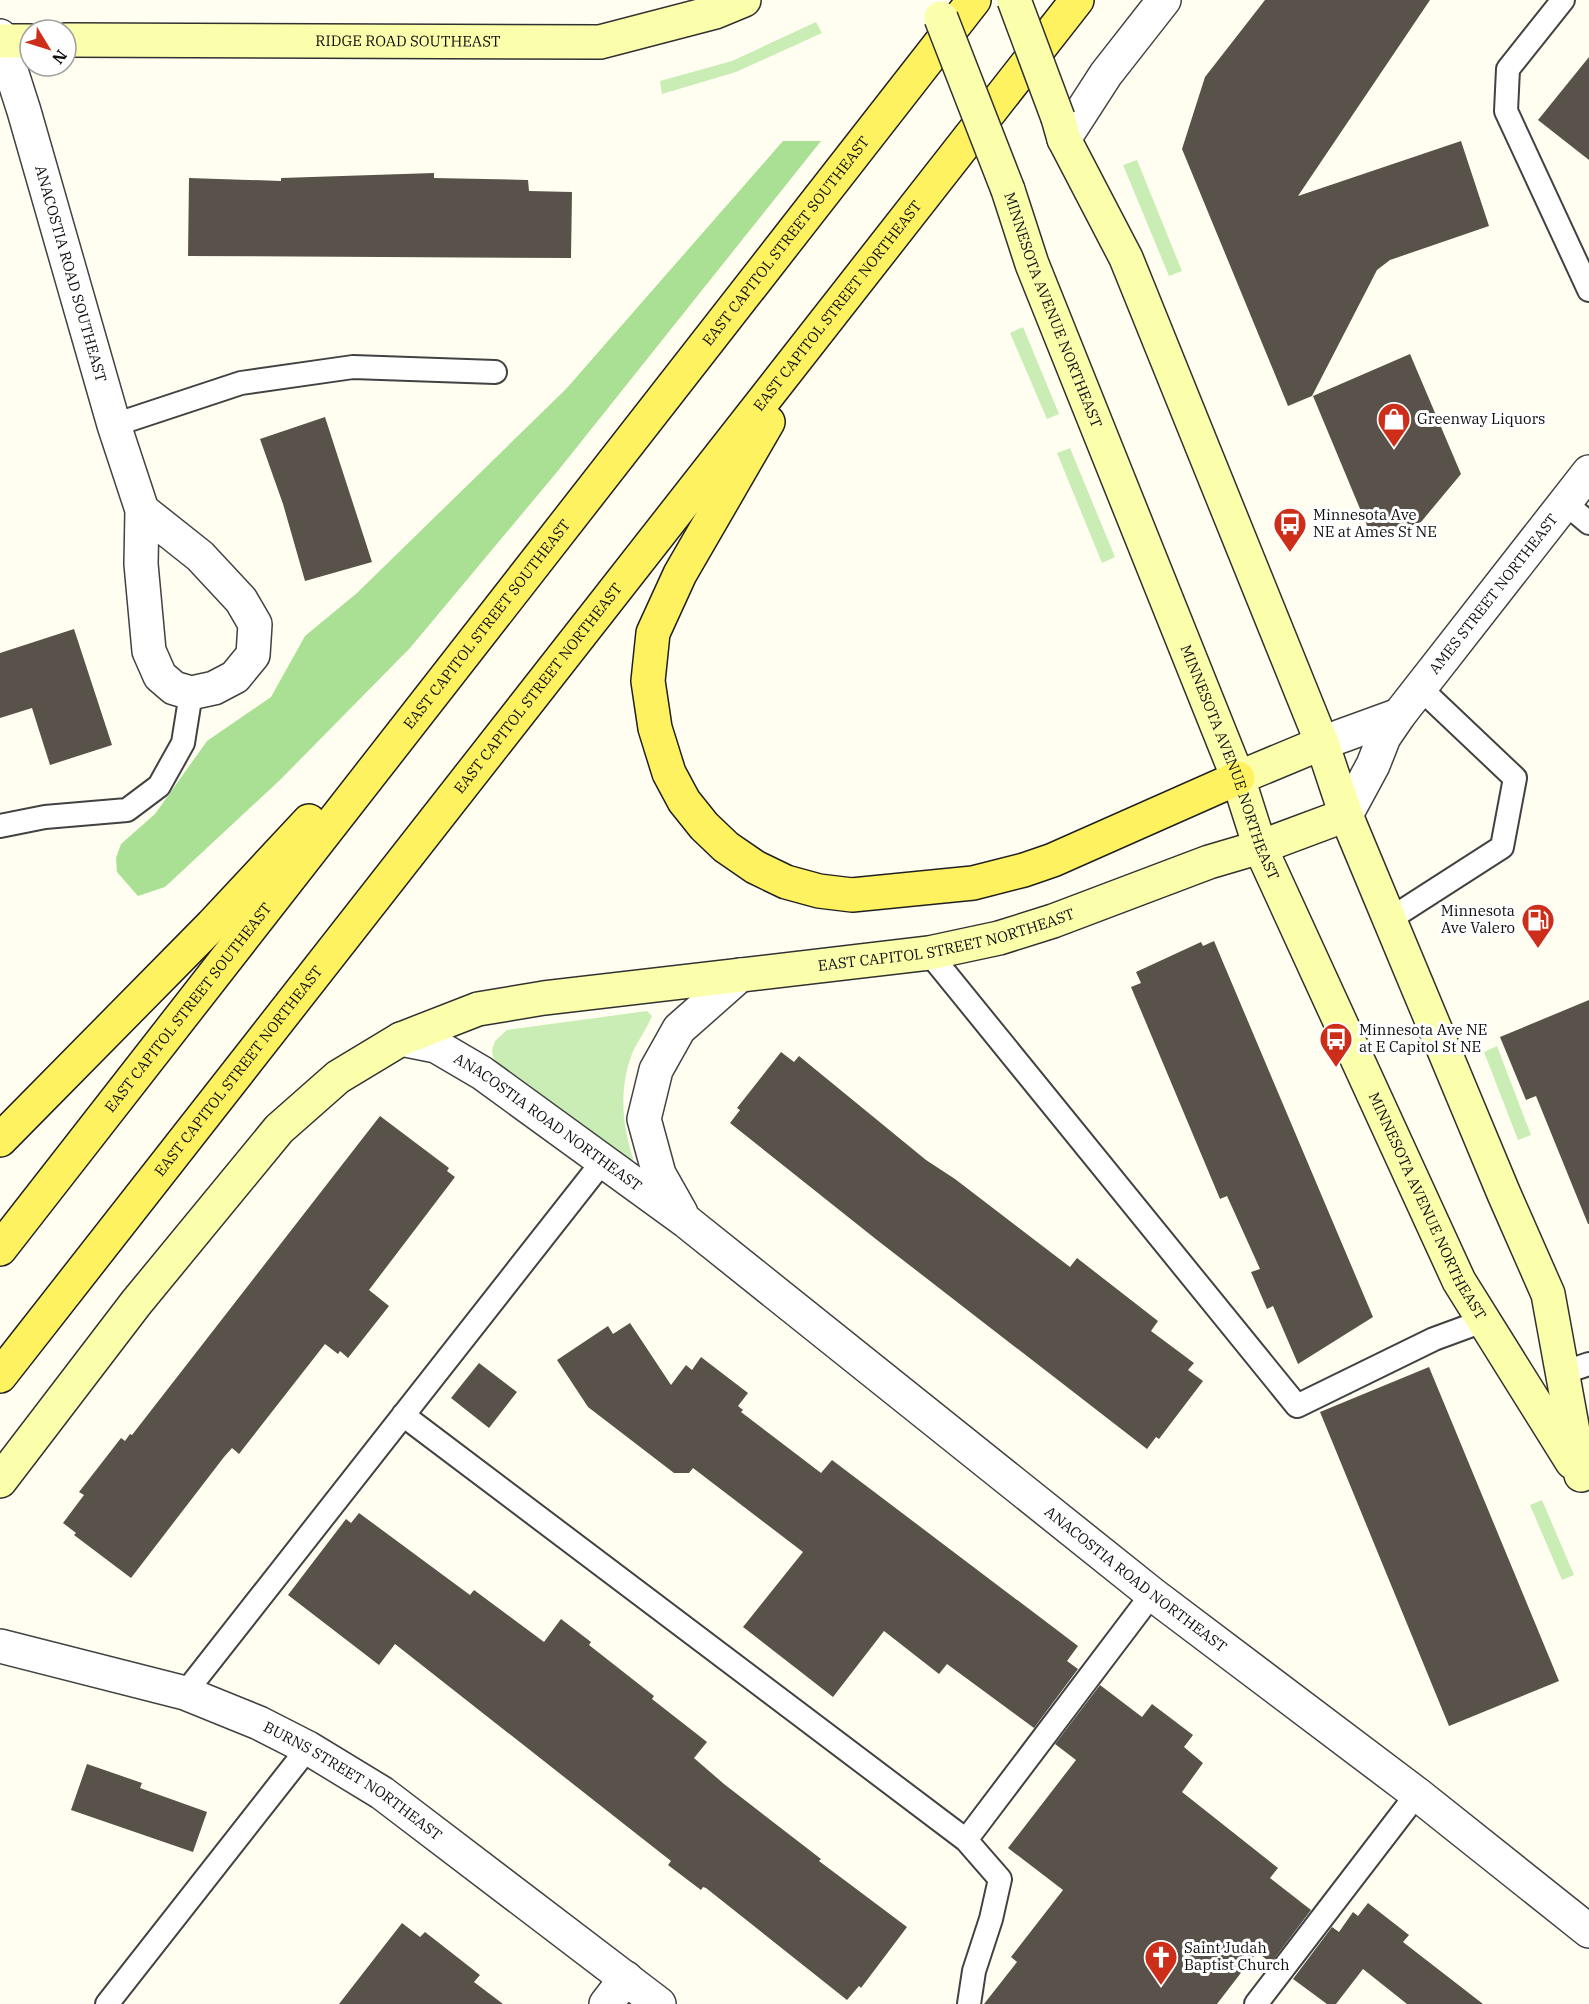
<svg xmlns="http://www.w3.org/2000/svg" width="1589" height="2004" font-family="'IBM Plex Serif',serif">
<rect width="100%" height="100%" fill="#fffef1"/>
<path fill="#caedb6" d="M816 22 822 33 736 72 662 94 660 81 732 61Z
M1137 160 1182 271 1169 276 1123 165Z
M1023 327 1059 414 1047 419 1010 333Z
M1070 448 1115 557 1102 563 1057 453Z
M647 1011 652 1016C647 1028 640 1038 634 1049 619 1084 621 1122 633 1158L631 1163 497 1063 493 1057 492 1050 495 1041 507 1030Z
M1497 1046 1531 1135 1518 1140 1484 1052Z
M1542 1500 1574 1575 1562 1580 1530 1505Z"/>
<path fill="#aae094" d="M783 141H821L557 472 410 648 280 780 165 887 138 896 117 872 116 858 121 844 155 814 207 741 271 697 305 636 357 593 566 389Z"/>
<path fill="#59524a" d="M1265 0H1430L1298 196 1461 141 1489 226 1390 260 1377 270 1312 396 1288 406 1182 149 1205 77Z
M1589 57V160L1538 120Z
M434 173V178L528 180 529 191 572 192 571 258 188 256 189 178 281 181V178Z
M1410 354 1461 474 1421 522 1373 540 1313 396Z
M325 417 372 562 305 581 283 504 260 439Z
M74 629 112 745 50 765 32 708 0 718V653Z
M1214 941 1373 1317 1298 1364 1273 1306 1267 1309 1251 1272 1260 1269 1227 1196 1220 1199 1131 987 1141 983 1136 972 1201 942 1203 946Z
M1589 1000V1224H1588L1536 1096 1526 1100 1500 1037Z
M781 1052 794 1062 799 1056 926 1160 955 1179 1070 1267 1077 1258 1158 1321 1151 1331 1194 1363 1188 1370 1203 1381 1159 1439 1156 1437 1147 1449 877 1240 730 1123 740 1110 737 1108Z
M380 1116 449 1168 447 1171 455 1177 369 1290 389 1306 348 1358 340 1351 338 1354 325 1344 239 1454 232 1448 224 1457 131 1578 74 1535 76 1533 63 1523 84 1495 79 1492 121 1438 125 1441 130 1434 132 1435Z
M630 1323 671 1385 686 1365 692 1370 701 1357 748 1393 738 1406 743 1410 741 1412 821 1473 832 1460 1078 1646 1067 1661 1078 1669 1034 1728 947 1664 939 1674 884 1631 833 1697 743 1627 803 1552 693 1468 689 1473H674L588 1407 557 1360 608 1326 613 1334Z
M479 1363 517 1392 489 1428 451 1398Z
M1429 1367 1559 1681 1449 1726 1320 1412Z
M359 1513 470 1595 474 1590 544 1642 561 1619 591 1642 589 1645 654 1696 652 1699 707 1742 694 1758 724 1784 821 1859 819 1861 907 1927 861 1988 859 1986 847 2000 706 1888 703 1887 701 1890 668 1865 671 1861 395 1644 379 1665 288 1595 346 1519 351 1523Z
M1100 1685 1142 1717 1152 1704 1193 1735 1184 1747 1203 1763 1182 1792 1278 1868 1270 1878 1311 1910 1271 1963 1257 1952 1217 2004H984L1017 1962 1011 1957 1063 1890 1008 1848 1076 1760 1055 1744Z
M87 1764 142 1783 140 1788 207 1812 193 1852 71 1810Z
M1368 1903 1409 1935 1403 1942 1483 2004H1407L1363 1969 1336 2004H1327L1293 1979 1332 1927 1339 1932 1353 1912 1358 1916Z
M402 1923 420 1937 425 1932 480 1975 474 1982 503 2004H339Z"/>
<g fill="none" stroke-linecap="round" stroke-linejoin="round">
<defs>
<path id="lane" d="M1563 0 1508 69 1506 111 1589 290
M114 425 241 383 353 367 495 372
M1565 503 1589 523
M0 826 45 817 127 810 159 786 183 743 191 693
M1390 919 1502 847 1515 778 1420 688
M929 953 1297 1406 1434 1339 1483 1321
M1562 1373 1589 1364
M403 1415 966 1840 1152 1594
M185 1693 603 1161
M966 1840 1000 1879 991 1919 974 1971 969 2004
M107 2004 308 1748
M1256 2004 1417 1794"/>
<g id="street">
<path id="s1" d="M0 36 24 111 114 425 142 510 141 564 149 651 160 676 174 688 191 693 214 688 235 677 253 655 255 624 241 600 200 556 142 510"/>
<path d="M1064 139 1106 74 1164 0"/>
<path d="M1322 743 1399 715"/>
<path id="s2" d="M1346 815 1373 765 1384 737 1399 715 1589 472"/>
<path id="s3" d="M401 1039 436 1046 482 1073 687 1222 1152 1594 1417 1794 1589 1931"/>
<path d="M681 1213 659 1174 644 1119 656 1070 679 1029 740 975"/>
<path id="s4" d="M0 1646 185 1693 259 1723 308 1748 382 1793 659 2004"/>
<path d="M606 2004 626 1978"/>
</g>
<g id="secondary">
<path id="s5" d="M66 40 600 42 715 12 744 0"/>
<path d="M0 41H30"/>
<path d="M1058 118 1064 139 1126 258 1322 743 1346 815 1504 1194 1548 1294 1581 1475"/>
<path id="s6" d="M1008 190 1032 264 1238 778 1260 847 1459 1281 1572 1462"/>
<path d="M1238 778 1322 743"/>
<path id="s7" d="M0 1481 136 1303 279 1129 338 1077 401 1039 478 1009 544 998 929 953 999 938 1053 921 1209 862 1260 847 1346 815"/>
</g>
<g id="primary">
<path d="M768 422 680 574 653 633 648 681 655 728 669 773 684 801 704 826 726 847 755 867 786 882 819 891 852 895 973 883 1024 870 1053 860 1238 778"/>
<path d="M0 1140 212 925 309 821"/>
<path id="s8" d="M0 1249 974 0"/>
<path id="s9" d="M0 1376 1077 0"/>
</g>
</defs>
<use href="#lane" stroke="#424242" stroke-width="26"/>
<use href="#street" stroke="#424242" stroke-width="36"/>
<use href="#secondary" stroke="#313131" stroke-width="36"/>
<use href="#primary" stroke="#202020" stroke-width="36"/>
<use href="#lane" stroke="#fff" stroke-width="22"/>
<use href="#street" stroke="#fff" stroke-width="33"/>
<use href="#secondary" stroke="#fbffac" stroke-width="33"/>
<use href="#primary" stroke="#fff261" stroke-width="33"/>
<defs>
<path id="secondary-bridge" d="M1014 0 1058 118
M941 18 1008 190"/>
</defs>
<use href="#secondary-bridge" stroke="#313131" stroke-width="36" stroke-linecap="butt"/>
<use href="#secondary-bridge" stroke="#fbffac" stroke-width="33"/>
</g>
<defs>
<symbol id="shop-pin" viewBox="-11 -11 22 30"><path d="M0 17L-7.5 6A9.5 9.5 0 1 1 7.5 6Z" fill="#cc2e1a" stroke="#fff"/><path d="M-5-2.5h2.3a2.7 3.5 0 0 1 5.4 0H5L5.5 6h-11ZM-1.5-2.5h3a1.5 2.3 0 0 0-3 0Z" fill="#fff"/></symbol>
<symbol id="bus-pin" viewBox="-11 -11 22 30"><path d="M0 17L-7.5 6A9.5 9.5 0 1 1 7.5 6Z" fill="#cc2e1a" stroke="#fff"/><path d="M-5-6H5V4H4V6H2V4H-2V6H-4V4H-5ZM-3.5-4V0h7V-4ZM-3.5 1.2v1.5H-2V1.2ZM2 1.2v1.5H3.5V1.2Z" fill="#fff"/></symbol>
<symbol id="fuel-pin" viewBox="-11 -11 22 30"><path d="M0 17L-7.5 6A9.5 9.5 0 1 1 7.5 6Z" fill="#cc2e1a" stroke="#fff"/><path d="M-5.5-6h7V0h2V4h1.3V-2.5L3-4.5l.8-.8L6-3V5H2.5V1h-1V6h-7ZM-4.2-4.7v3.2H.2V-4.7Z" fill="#fff"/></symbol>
<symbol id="church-pin" viewBox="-11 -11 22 30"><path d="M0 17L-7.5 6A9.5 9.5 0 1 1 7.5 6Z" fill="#cc2e1a" stroke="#fff"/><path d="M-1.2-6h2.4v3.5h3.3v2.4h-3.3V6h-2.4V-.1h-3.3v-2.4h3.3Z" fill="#fff"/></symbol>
</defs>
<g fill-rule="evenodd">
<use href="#shop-pin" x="1375" y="400" width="38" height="52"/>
<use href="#bus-pin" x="1271" y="505" width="38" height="52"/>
<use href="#fuel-pin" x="1519" y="901" width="38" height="52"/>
<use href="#bus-pin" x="1317" y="1020" width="38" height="52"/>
<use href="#church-pin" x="1142" y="1938" width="38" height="52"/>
</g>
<g text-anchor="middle" stroke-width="6" stroke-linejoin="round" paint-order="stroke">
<g font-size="15" fill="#0f0f0f" stroke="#fff">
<text dy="5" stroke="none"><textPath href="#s5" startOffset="342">RIDGE ROAD SOUTHEAST</textPath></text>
<text dy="5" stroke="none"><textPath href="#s8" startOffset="1278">EAST CAPITOL STREET SOUTHEAST</textPath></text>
<text dy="5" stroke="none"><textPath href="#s1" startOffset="248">ANACOSTIA ROAD SOUTHEAST</textPath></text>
<text dy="5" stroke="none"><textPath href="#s9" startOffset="1359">EAST CAPITOL STREET NORTHEAST</textPath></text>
<text dy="5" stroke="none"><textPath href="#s6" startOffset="128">MINNESOTA AVENUE NORTHEAST</textPath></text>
<text dy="5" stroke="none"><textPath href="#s2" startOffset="267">AMES STREET NORTHEAST</textPath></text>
<text dy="5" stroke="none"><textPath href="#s8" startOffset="792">EAST CAPITOL STREET SOUTHEAST</textPath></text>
<text dy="5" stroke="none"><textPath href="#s9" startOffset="873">EAST CAPITOL STREET NORTHEAST</textPath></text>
<text dy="5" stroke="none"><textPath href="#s6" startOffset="614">MINNESOTA AVENUE NORTHEAST</textPath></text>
<text dy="5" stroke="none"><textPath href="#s7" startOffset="1158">EAST CAPITOL STREET NORTHEAST</textPath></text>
<text dy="5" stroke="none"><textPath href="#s8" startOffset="306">EAST CAPITOL STREET SOUTHEAST</textPath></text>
<text dy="5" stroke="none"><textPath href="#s9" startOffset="387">EAST CAPITOL STREET NORTHEAST</textPath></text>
<text dy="5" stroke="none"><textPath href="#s3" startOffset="171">ANACOSTIA ROAD NORTHEAST</textPath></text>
<text dy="5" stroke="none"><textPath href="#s6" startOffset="1100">MINNESOTA AVENUE NORTHEAST</textPath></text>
<text dy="5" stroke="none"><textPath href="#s3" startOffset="916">ANACOSTIA ROAD NORTHEAST</textPath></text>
<text dy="5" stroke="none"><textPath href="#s4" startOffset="381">BURNS STREET NORTHEAST</textPath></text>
</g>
<g font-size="15" fill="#0f0f0f" stroke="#fff" text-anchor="start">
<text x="1417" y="424">Greenway Liquors</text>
<text x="1313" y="520">Minnesota Ave<tspan x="1313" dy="17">NE at Ames St NE</tspan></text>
<text x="1515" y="916" text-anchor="end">Minnesota<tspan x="1515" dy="17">Ave Valero</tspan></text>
<text x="1359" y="1035">Minnesota Ave NE<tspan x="1359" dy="17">at E Capitol St NE</tspan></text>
<text x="1184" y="1953">Saint Judah<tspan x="1184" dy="17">Baptist Church</tspan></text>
</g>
</g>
<g transform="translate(48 48) rotate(128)"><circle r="28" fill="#ffffff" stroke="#9f9f9f" stroke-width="1.5"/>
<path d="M0-4.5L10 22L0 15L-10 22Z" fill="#cc2e1a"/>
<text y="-9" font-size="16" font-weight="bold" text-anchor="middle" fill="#0f0f0f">N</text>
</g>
</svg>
